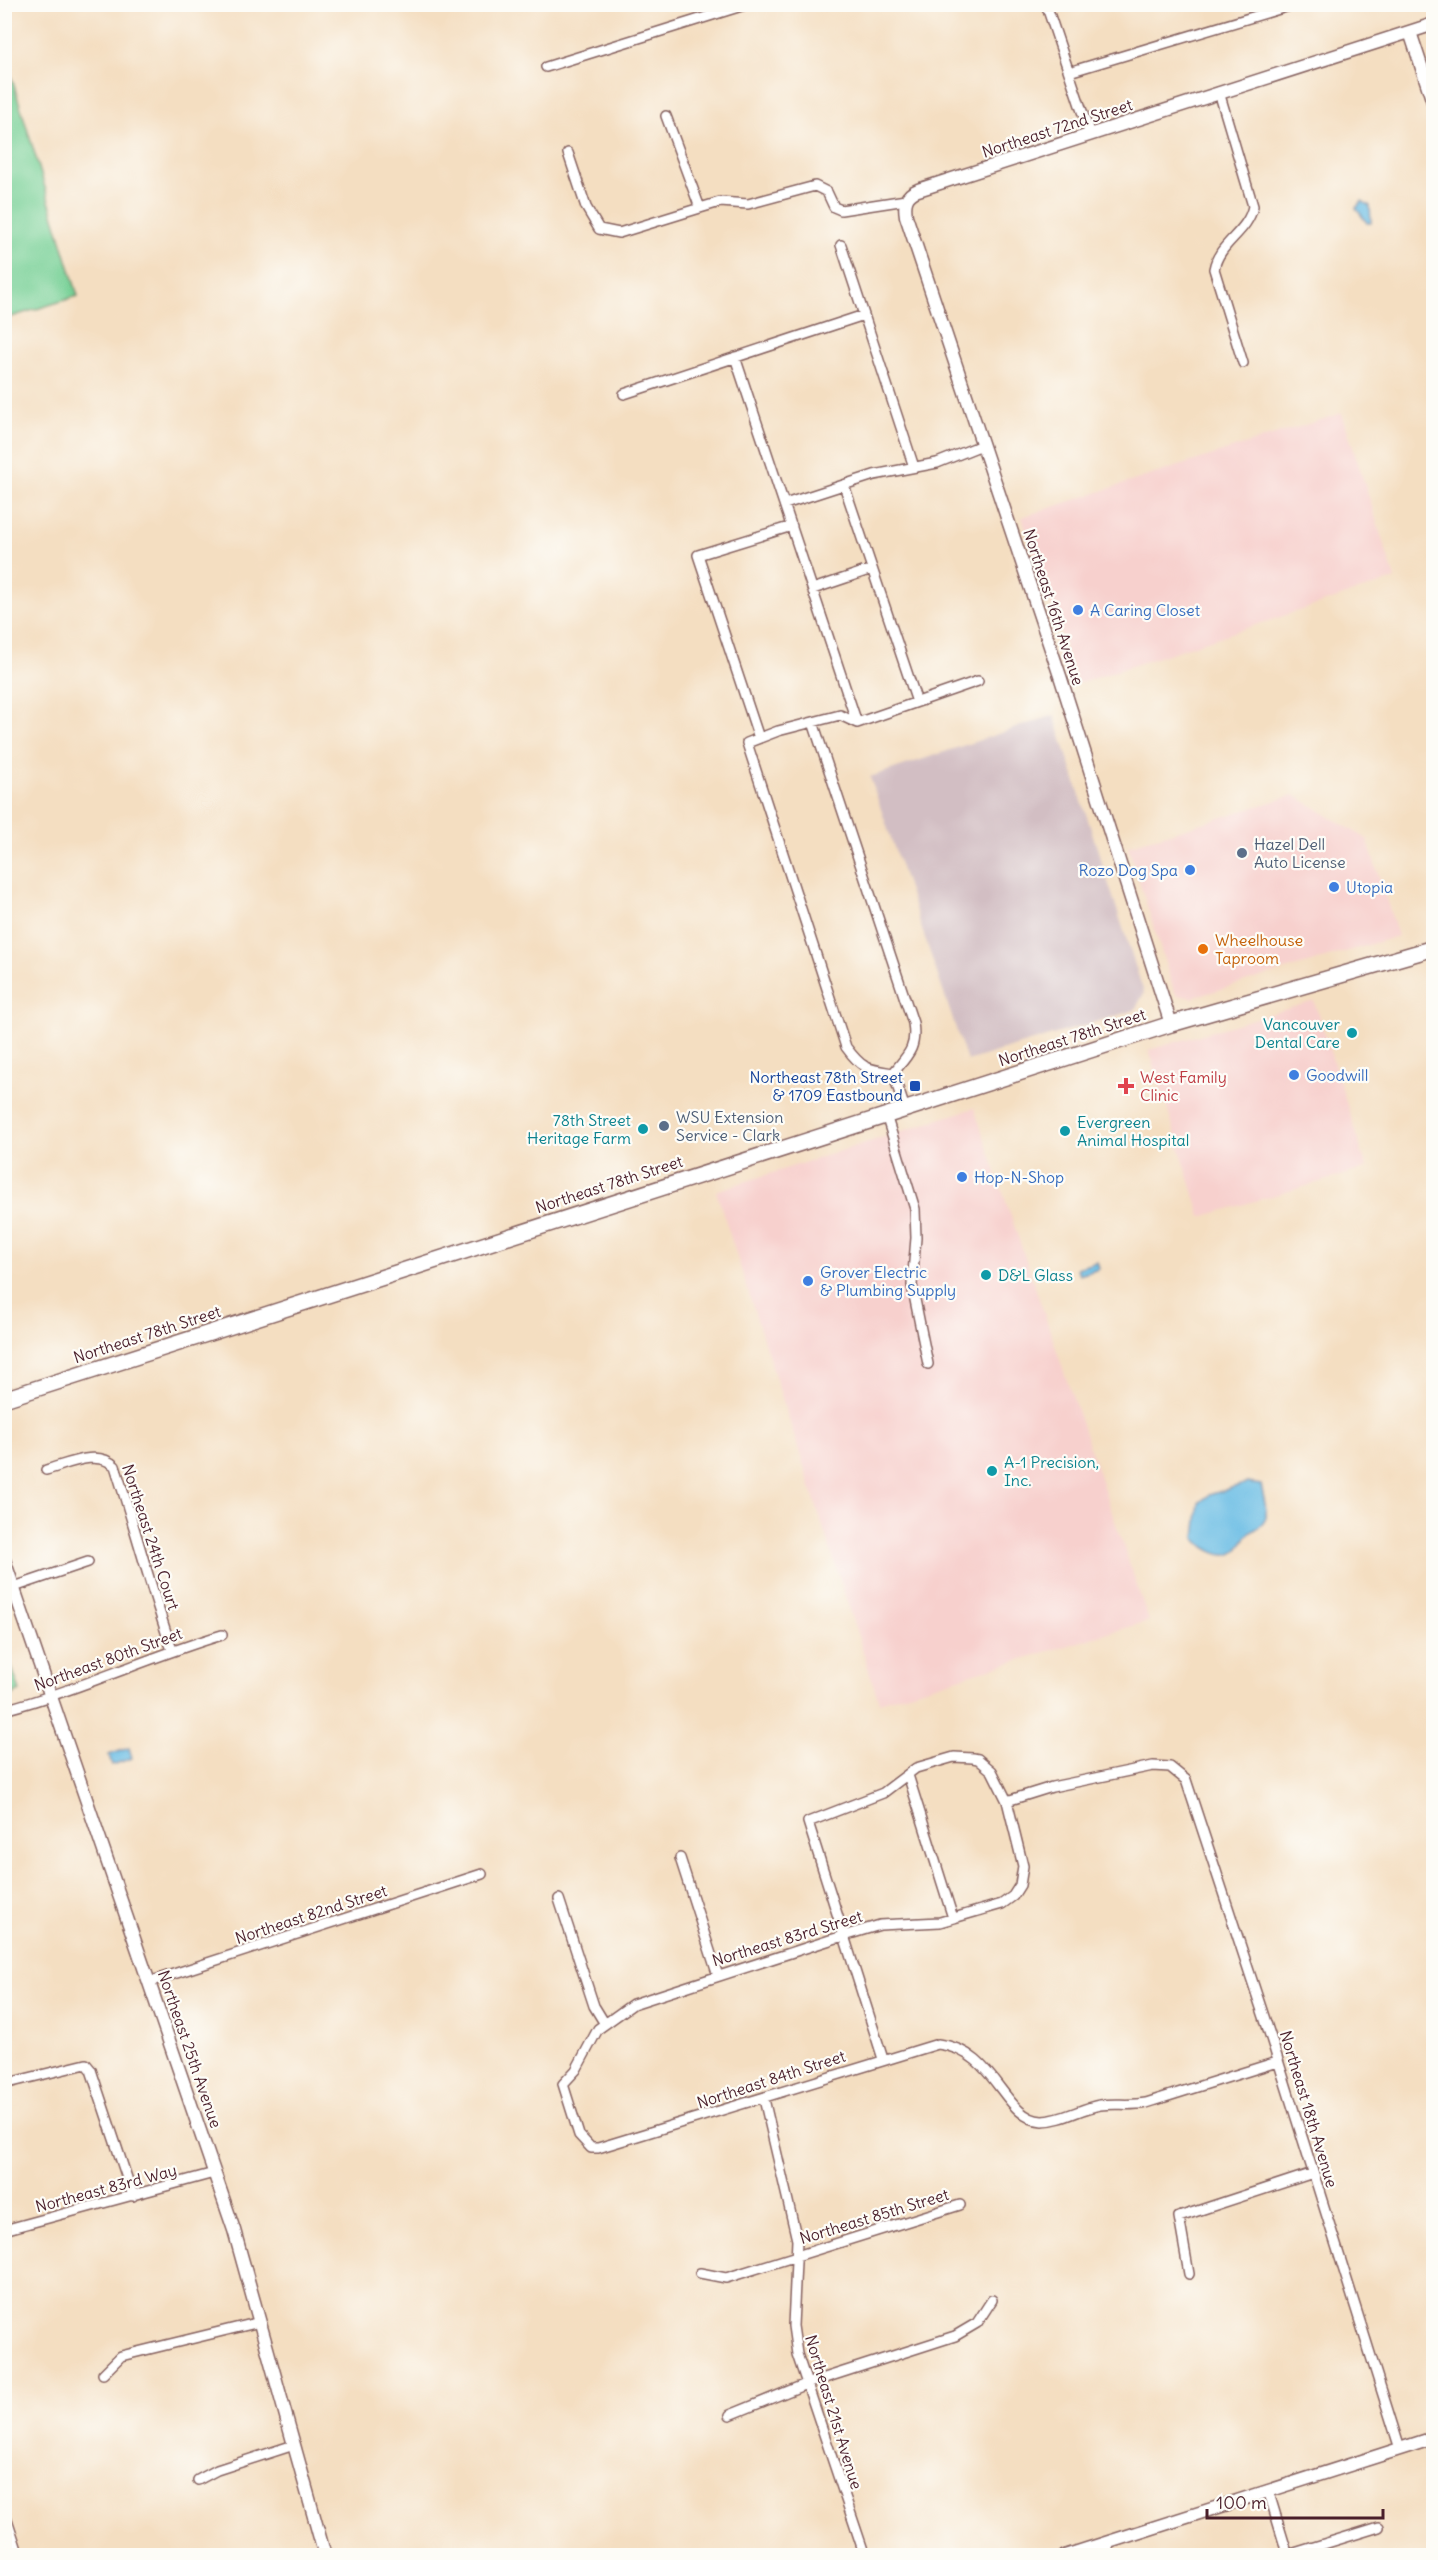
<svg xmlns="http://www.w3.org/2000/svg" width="1438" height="2560" font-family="Delius,sans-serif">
<rect width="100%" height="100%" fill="#fdfcf7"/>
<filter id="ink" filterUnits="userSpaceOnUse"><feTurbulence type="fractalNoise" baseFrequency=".0167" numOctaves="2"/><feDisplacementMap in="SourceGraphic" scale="12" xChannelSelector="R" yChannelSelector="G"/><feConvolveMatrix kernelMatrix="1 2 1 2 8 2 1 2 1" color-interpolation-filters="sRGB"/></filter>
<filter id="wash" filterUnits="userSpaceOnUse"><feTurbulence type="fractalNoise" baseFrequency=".008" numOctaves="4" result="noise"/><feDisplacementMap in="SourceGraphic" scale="24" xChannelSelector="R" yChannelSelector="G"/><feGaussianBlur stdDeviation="1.35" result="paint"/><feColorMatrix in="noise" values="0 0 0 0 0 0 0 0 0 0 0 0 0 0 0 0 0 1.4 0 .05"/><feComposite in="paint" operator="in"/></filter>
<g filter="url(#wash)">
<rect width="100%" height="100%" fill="#f4dec1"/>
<path fill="#f7d0cd" d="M1342 413 1395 579 1077 684 1022 517Z
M1294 795 1367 839 1398 936 1192 998 1177 995 1173 988 1128 846Z
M1314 1001 1367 1168 1201 1217 1149 1050Z
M974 1108 1149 1621 879 1702 716 1191Z"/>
<path fill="#d2bec3" d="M1054 715 1144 993 1135 1010 967 1061 870 777Z"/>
<path fill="#77d096" stroke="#607860" stroke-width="1.5" d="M5 56 78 296 5 319H4Z
M4 1645 20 1691 5 1698H4Z"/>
<path fill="#68bce4" stroke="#596e88" stroke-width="1.5" d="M1362 201 1370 206 1371 223H1367L1356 208Z
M1097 1262 1099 1269 1079 1275 1077 1268Z
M1247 1483 1261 1485C1263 1495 1267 1508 1266 1517 1264 1526 1256 1528 1250 1533 1244 1538 1243 1542 1239 1548 1227 1564 1204 1549 1195 1538L1199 1503 1209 1495Z
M129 1748 132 1758 112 1765 109 1755Z"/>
</g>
<g filter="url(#ink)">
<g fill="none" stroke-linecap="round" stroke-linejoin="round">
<defs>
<path id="minor" d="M1046 4 1090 135
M546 67 748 4
M1069 72 1296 4
M1219 92 1253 206C1248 233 1219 242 1214 269L1243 363
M568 153 586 207 599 229 619 233 700 208 666 116
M700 208 720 202 748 204 815 186 827 192 834 207 841 210 906 200
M841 245 914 467
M735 357 857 723
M624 394 864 315
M844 485 917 702
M785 504 874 475 937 463 982 445
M813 589 872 569
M813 722 913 1023C917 1048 908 1055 893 1073L905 1109
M759 738 698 555 792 526
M893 1073C867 1069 862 1069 846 1047L747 743 778 731 840 715 857 723 978 681
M886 1115 915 1209 916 1238 912 1285 928 1364
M46 1470C68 1464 97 1449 115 1466 135 1528 151 1589 172 1650
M14 1587 88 1562
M4 1710C79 1690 148 1657 222 1635
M908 1775 953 1918
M1007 1801 1052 1787 1153 1766 1170 1767 1186 1780 1271 2038 1400 2449
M680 1858 718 1976
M559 1899 594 2006 605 2024
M149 1982 482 1874
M883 2059 808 1822 883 1793 916 1768 954 1757 973 1758 978 1759 992 1771 1007 1801 1023 1866 1020 1885 1013 1896 1002 1904 940 1922 880 1925 830 1940 633 2004 598 2029 576 2070 563 2084 579 2135 591 2148H598L938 2044C996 2050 1003 2119 1042 2121 1062 2121 1081 2108 1100 2105 1116 2103 1130 2106 1146 2103L1277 2062
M4 2084 86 2064 91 2070 133 2196
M764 2099 797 2240 793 2326 797 2354 865 2556
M4 2230 214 2173
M700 2273 726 2278 960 2205
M1189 2274 1179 2217 1313 2173
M103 2374 121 2356 260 2322
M730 2415 806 2384 955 2336 977 2323 992 2300
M198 2480 217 2470 294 2445
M1268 2490 1288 2556
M4 2510 19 2556
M1106 2542 1110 2556
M1288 2555 1379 2527"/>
<path id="tertiary" d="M1410 32 1434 105
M1171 1024 1061 679 906 216C904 204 905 195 918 190L1434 24
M4 1560 234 2230 325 2556
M1065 2556 1434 2438"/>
<path id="primary" d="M4 1399 1171 1024 1434 948"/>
</defs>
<use href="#minor" stroke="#866260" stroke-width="12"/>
<use href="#tertiary" stroke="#866260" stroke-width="15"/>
<use href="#primary" stroke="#866260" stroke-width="18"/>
<use href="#minor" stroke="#fff" stroke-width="9"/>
<use href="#tertiary" stroke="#fff" stroke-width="12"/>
<use href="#primary" stroke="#fff" stroke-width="15"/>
</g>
</g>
<g fill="#3f7fe0" stroke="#fdfcf7" stroke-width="2">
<circle cx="1078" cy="610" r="6"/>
<circle cx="1190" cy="870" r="6"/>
<circle cx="1334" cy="887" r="6"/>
<circle cx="1294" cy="1075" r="6"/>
<circle cx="962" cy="1177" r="6"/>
<circle cx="808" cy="1281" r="6"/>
</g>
<g fill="#5c6f8a" stroke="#fdfcf7" stroke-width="2">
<circle cx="1242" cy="853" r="6"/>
<circle cx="664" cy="1126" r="6"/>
</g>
<circle fill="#e8710a" stroke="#fdfcf7" stroke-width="2" cx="1203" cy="949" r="6"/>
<g fill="#0f9aa8" stroke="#fdfcf7" stroke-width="2">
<circle cx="1352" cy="1033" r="6"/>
<circle cx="643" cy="1129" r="6"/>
<circle cx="1065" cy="1131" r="6"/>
<circle cx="986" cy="1275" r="6"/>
<circle cx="992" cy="1471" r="6"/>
</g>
<rect fill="#1a4fb4" stroke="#fdfcf7" stroke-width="2" x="909" y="1080" width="12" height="12" rx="3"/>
<path fill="#e0444e" stroke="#fdfcf7" stroke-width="2" d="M1123 1077h6v6h6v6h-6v6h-6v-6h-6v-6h6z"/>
<g text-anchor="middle" stroke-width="4.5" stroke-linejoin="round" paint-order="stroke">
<g font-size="16" fill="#4a1f2b" stroke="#fdfcf7">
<text transform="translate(1057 128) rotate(-18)" y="6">Northeast 72nd Street</text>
<text transform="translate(1054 607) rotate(72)" y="6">Northeast 16th Avenue</text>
<text transform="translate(1072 1037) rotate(-18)" y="6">Northeast 78th Street</text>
<text transform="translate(609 1184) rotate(-18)" y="6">Northeast 78th Street</text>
<text transform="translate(147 1334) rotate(-18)" y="6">Northeast 78th Street</text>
<text transform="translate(151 1537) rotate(72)" y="6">Northeast 24th Court</text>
<text transform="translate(108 1659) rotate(-20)" y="6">Northeast 80th Street</text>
<text transform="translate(311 1914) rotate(-18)" y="6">Northeast 82nd Street</text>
<text transform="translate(787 1938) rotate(-17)" y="6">Northeast 83rd Street</text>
<text transform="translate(190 2049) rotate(71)" y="6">Northeast 25th Avenue</text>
<text transform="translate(771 2079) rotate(-18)" y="6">Northeast 84th Street</text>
<text transform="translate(1309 2109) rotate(73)" y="6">Northeast 18th Avenue</text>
<text transform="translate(106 2188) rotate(-15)" y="6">Northeast 83rd Way</text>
<text transform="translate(874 2216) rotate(-17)" y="6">Northeast 85th Street</text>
<text transform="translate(834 2412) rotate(73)" y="6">Northeast 21st Avenue</text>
</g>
<g font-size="16" fill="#366cbe" stroke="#fdfcf7" text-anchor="start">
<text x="1090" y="616">A Caring Closet</text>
<text x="1178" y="876" text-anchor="end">Rozo Dog Spa</text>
<text x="1346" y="893">Utopia</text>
<text x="1306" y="1081">Goodwill</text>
<text x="974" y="1183">Hop-N-Shop</text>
<text x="820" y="1278">Grover Electric<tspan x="820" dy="18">&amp; Plumbing Supply</tspan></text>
</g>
<g font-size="16" fill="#4e5e75" stroke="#fdfcf7" text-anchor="start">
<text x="1254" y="850">Hazel Dell<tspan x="1254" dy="18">Auto License</tspan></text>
<text x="676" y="1123">WSU Extension<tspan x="676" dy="18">Service - Clark</tspan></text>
</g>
<g font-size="16" fill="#c56008" stroke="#fdfcf7" text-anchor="start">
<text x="1215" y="946">Wheelhouse<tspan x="1215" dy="18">Taproom</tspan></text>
</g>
<g font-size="16" fill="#0d838f" stroke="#fdfcf7" text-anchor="start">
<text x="1340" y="1030" text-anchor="end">Vancouver<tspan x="1340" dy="18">Dental Care</tspan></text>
<text x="631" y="1126" text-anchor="end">78th Street<tspan x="631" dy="18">Heritage Farm</tspan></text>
<text x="1077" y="1128">Evergreen<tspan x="1077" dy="18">Animal Hospital</tspan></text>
<text x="998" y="1281">D&amp;L Glass</text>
<text x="1004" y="1468">A-1 Precision,<tspan x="1004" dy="18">Inc.</tspan></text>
</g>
<g font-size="16" fill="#164399" stroke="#fdfcf7" text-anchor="end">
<text x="903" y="1083">Northeast 78th Street<tspan x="903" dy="18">&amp; 1709 Eastbound</tspan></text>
</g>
<g font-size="16" fill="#be3a42" stroke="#fdfcf7" text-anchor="start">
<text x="1140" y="1083">West Family<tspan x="1140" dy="18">Clinic</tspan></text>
</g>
</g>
<rect width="1438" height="2560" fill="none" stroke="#fdfcf7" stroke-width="24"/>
<path d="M1207 2509v9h176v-9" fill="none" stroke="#4a1f2b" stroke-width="3"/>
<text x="1216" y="2509" font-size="18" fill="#4a1f2b" stroke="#fdfcf7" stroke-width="4.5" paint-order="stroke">100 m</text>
</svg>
